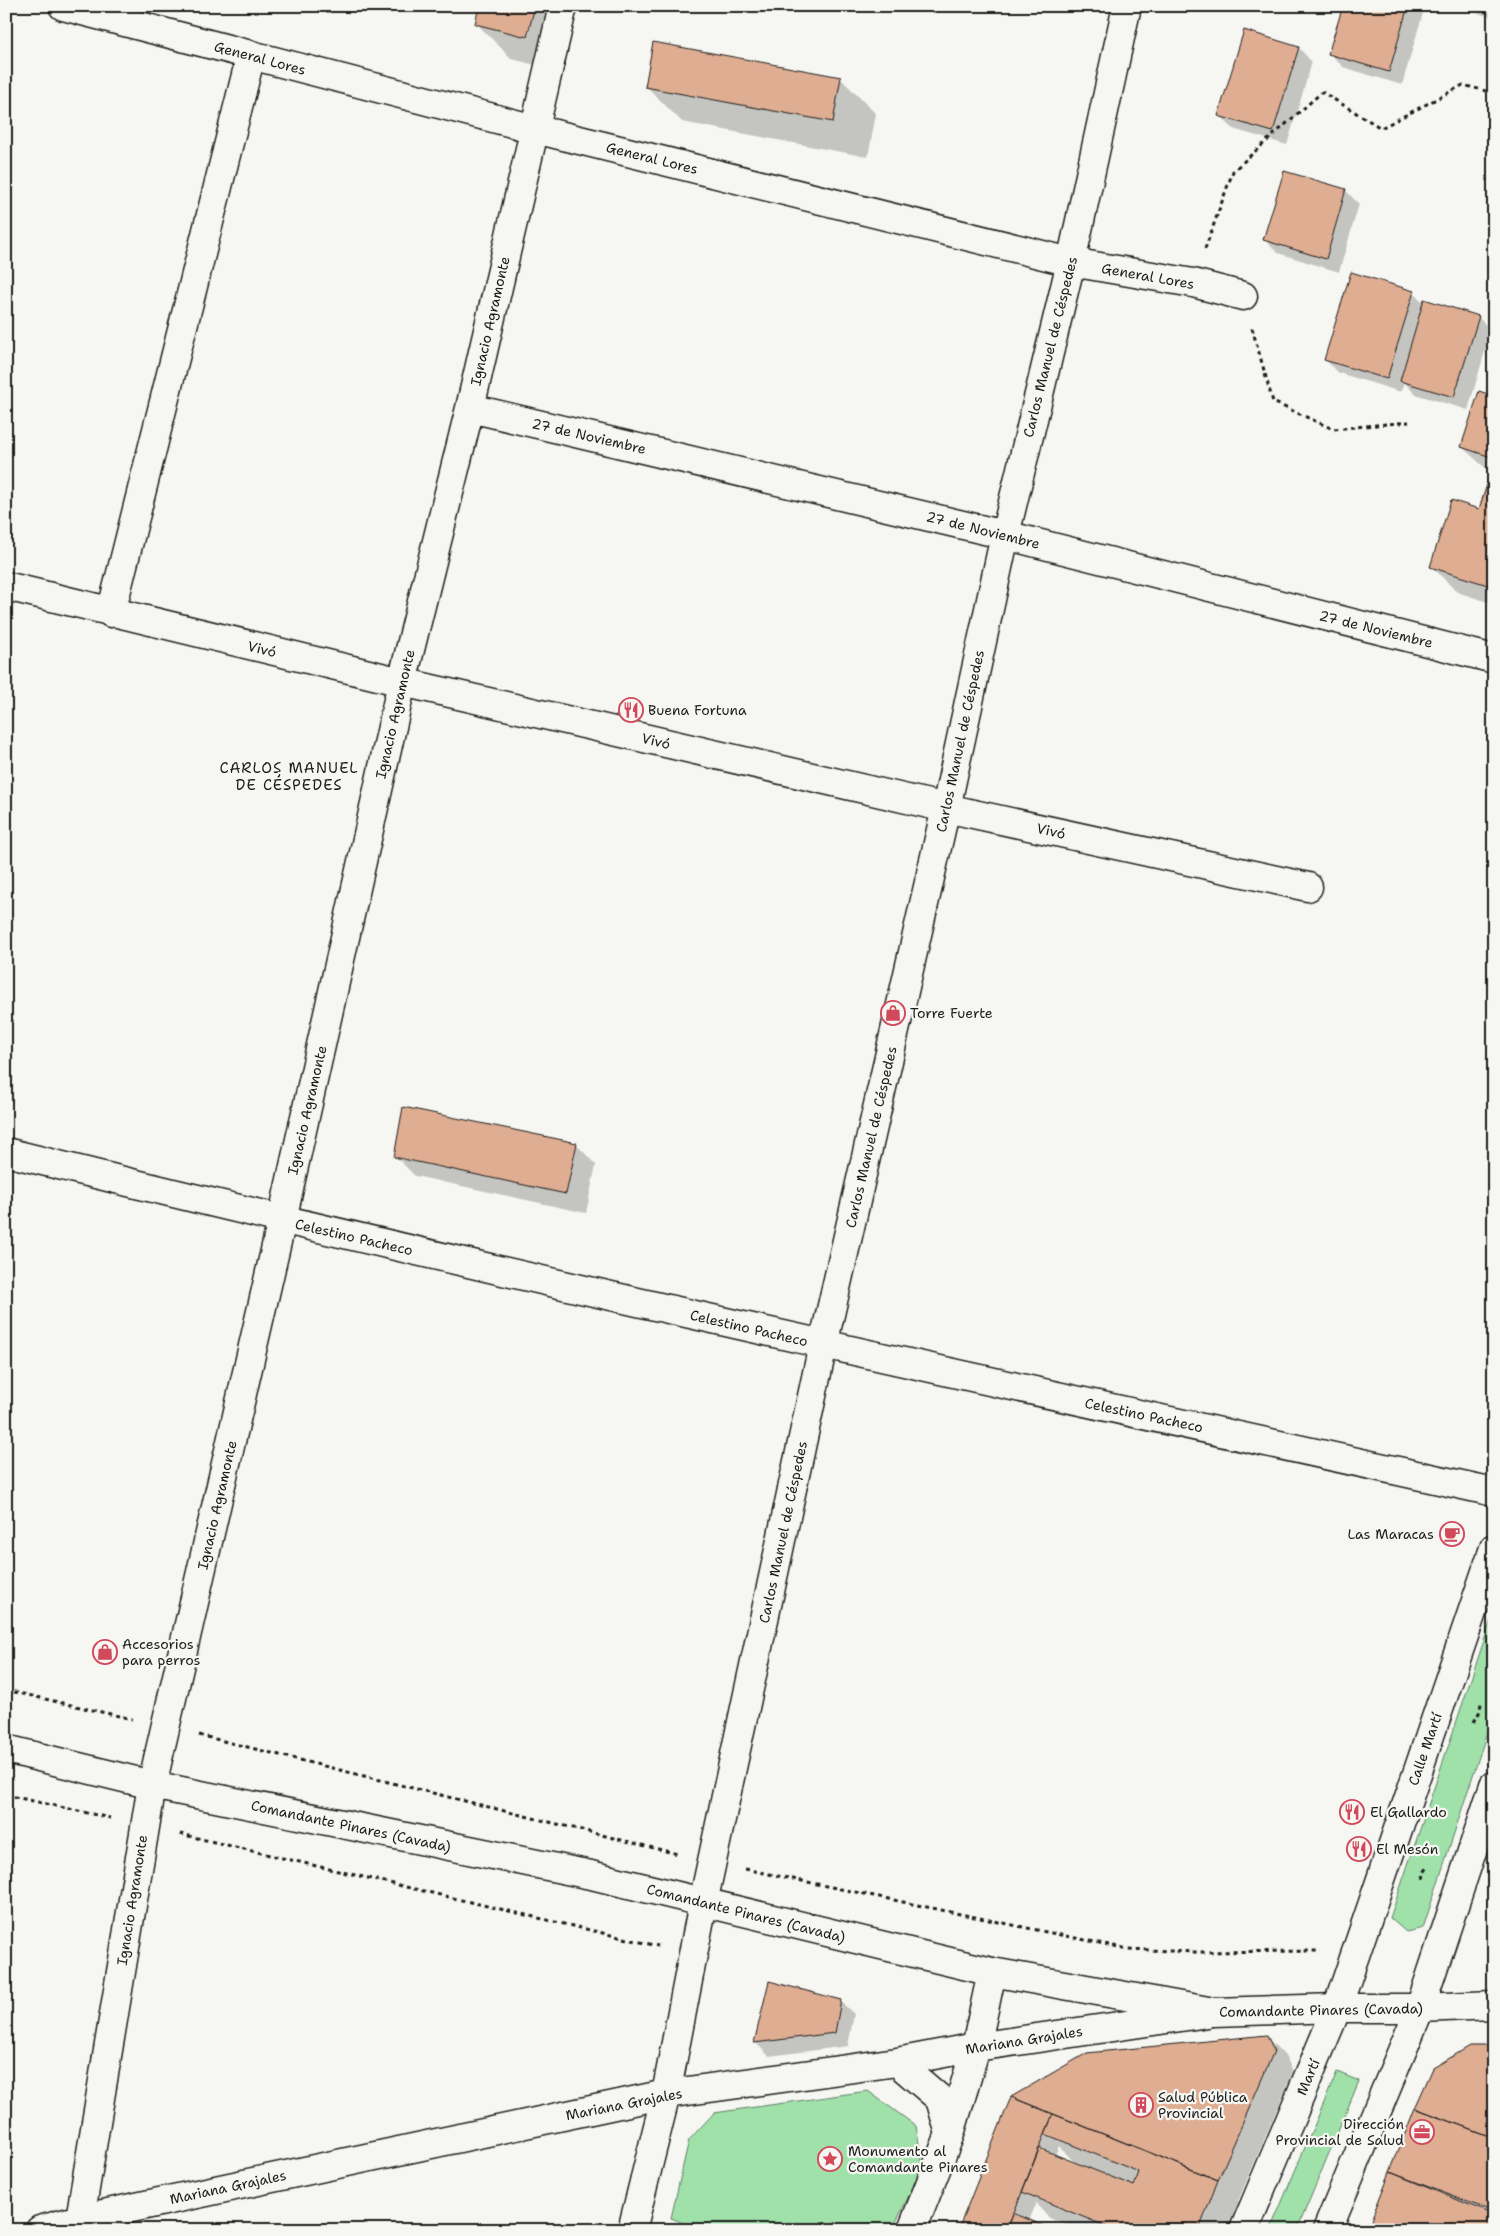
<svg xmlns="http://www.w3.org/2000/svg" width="1500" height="2236" font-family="'Shantell Sans',sans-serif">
<rect width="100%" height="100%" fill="#f6f6f2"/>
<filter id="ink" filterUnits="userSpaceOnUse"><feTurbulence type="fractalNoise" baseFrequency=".02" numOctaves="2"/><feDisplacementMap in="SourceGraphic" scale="10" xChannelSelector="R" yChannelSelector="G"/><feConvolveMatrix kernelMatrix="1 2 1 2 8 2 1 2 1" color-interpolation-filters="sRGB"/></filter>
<g filter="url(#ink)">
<path fill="#a0e1aa" stroke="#5e7e63" d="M1494 1611V1711L1423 1928 1406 1932 1390 1918Z
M1337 2072 1359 2081 1297 2230H1270Z
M868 2091 916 2126 923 2167 892 2230H701L671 2218 689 2140 714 2113Z"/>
<path fill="#0003" fill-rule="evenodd" d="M481 6H579L562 72 512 59 476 23Z
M1344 6H1425L1402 85 1343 67 1330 53Z
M1455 6H1494V18Z
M1299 48 1312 62 1287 145 1233 129 1220 115Z
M840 78 876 114 868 157 682 122 646 86Z
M1284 172 1346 191 1359 204 1339 272 1278 253 1264 239Z
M1413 292 1424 303 1478 317 1491 330 1468 410 1415 394 1404 382 1401 392 1339 373 1325 360Z
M1494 397V604L1457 592 1431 566 1480 510 1492 474 1462 447Z
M576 1144 596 1165 586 1213 415 1176 395 1156Z
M840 2001 854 2014 848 2046 769 2056 755 2042Z
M1266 2036 1286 2057 1293 2072 1238 2201 1244 2207 1235 2230H1078L1049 2218 1036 2204 1029 2221 959 2230 1012 2098 1087 2054ZM1059 2146 1076 2164 1055 2155Z
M1494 2047V2230H1367L1416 2109Z"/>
<path fill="#dfae92" stroke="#1c1c1c" d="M479 6H535L527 37 475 24Z
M1343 6H1408L1389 72 1328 54Z
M1244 30 1299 47 1273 132 1218 116Z
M653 42 841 77 833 122 645 87Z
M1284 171 1346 189 1326 259 1263 240Z
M1351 272 1414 291 1387 379 1324 360Z
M1424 299 1479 316 1454 397 1400 381Z
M1479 391 1494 396V458L1461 447Z
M1494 463V587L1430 567 1451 500 1479 509Z
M403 1107 577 1143 566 1194 394 1157Z
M769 1981 841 2000 835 2033 754 2043Z
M1267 2035 1274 2051 1218 2180 1011 2097 1087 2053Z
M1470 2046H1494V2138L1415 2108 1433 2068Z
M1011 2097 1053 2114 1007 2230H958Z
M1415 2108 1494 2138V2212L1390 2172Z
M1053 2114 1218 2180 1199 2230H1115L1022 2192 1039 2148 1134 2186 1139 2172 1045 2134Z
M1390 2172 1494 2215V2230H1367Z
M1013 2213 1054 2230H1007Z"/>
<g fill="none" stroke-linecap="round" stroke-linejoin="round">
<defs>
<path id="minor" d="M63 6 535 129 1071 262 1193 283 1243 296
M470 408 1005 535 1494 659
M6 586 402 682 946 808 1308 887
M111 613 251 55
M6 1152C500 1275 997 1383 1494 1492
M897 2062 940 2099 950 2134
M80 2219 152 1785 282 1220 402 682 470 408 563 6
M40 2230 80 2219 666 2094 897 2062 976 2047 1208 2013
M632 2230 666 2094 703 1903 823 1345 946 808 1005 535 1071 262 1127 6
M912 2230 950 2134 976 2047 992 1972"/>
<path id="secondary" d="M6 1749 152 1785 591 1875 992 1972 1214 2012 1337 2008H1420L1494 2005"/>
<path id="primary" d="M1244 2230 1337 2008 1494 1548
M1327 2230 1420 2008 1494 1785"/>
</defs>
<use href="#minor" stroke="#1c1c1c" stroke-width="31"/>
<use href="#secondary" stroke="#1c1c1c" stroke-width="31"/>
<use href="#primary" stroke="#1c1c1c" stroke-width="31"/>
<path stroke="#1c1c1c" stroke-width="3" stroke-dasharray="4 4" stroke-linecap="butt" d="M1205 249 1233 171 1322 92 1381 128 1463 85 1494 93
M1252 328 1273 402 1333 429 1409 422
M6 1690 132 1719
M1474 1722 1480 1711 1481 1702
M199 1735 678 1854
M6 1795 110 1818
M180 1834 658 1946
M745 1869 1128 1949 1193 1952 1318 1951
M1424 1879 1423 1874 1428 1867
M1494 1915 1490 1935 1494 1942"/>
<use href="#minor" stroke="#f6f6f2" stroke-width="28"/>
<use href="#secondary" stroke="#f6f6f2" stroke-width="28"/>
<use href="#primary" stroke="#f6f6f2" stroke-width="28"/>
</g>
</g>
<defs>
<symbol id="restaurant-ring" viewBox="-11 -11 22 22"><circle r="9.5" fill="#f6f6f2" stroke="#d1495b" stroke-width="1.5"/><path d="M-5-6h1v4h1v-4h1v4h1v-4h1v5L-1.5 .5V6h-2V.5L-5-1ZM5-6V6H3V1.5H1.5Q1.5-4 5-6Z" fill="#d1495b"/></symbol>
<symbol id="shop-ring" viewBox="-11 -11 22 22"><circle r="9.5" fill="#f6f6f2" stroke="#d1495b" stroke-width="1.5"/><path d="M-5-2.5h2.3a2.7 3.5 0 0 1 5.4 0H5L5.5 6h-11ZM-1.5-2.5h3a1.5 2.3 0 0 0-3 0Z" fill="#d1495b"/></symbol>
<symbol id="cafe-ring" viewBox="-11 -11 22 22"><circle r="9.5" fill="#f6f6f2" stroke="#d1495b" stroke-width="1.5"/><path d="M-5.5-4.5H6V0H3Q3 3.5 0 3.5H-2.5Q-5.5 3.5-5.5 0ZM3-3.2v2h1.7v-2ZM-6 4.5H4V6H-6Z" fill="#d1495b"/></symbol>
<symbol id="building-ring" viewBox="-11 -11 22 22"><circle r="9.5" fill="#f6f6f2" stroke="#d1495b" stroke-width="1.5"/><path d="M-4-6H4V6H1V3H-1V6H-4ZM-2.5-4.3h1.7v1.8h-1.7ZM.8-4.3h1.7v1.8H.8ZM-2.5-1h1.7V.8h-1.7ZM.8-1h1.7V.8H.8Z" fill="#d1495b"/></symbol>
<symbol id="office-ring" viewBox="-11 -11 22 22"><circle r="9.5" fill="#f6f6f2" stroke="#d1495b" stroke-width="1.5"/><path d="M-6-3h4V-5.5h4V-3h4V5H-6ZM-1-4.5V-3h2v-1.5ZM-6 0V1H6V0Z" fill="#d1495b"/></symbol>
<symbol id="sight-ring" viewBox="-11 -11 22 22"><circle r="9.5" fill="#f6f6f2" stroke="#d1495b" stroke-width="1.5"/><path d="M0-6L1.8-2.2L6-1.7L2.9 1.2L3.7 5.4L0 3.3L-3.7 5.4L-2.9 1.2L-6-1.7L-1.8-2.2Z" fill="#d1495b"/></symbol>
</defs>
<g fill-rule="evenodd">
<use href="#restaurant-ring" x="617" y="696" width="28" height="28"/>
<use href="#shop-ring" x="879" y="999" width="28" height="28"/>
<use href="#cafe-ring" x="1438" y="1520" width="28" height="28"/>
<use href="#shop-ring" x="91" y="1638" width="28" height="28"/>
<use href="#restaurant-ring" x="1338" y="1798" width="28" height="28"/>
<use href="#restaurant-ring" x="1345" y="1835" width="28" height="28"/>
<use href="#building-ring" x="1127" y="2091" width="28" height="28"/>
<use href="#office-ring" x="1408" y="2118" width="28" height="28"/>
<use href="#sight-ring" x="816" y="2145" width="28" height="28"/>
</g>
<g text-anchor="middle" stroke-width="4.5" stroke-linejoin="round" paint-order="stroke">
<g font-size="14" fill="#1c1c1c" stroke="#f6f6f2">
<text transform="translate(260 58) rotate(15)" y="5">General Lores</text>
<text transform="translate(652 158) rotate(14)" y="5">General Lores</text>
<text transform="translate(1148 276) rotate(10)" y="5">General Lores</text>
<text transform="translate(490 321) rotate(-77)" y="5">Ignacio Agramonte</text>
<text transform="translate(1050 347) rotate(-76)" y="5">Carlos Manuel de Céspedes</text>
<text transform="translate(589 436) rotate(13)" y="5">27 de Noviembre</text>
<text transform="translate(983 530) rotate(14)" y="5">27 de Noviembre</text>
<text transform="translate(1376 629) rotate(14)" y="5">27 de Noviembre</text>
<text transform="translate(262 649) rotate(13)" y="5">Vivó</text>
<text transform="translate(395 714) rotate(-77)" y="5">Ignacio Agramonte</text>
<text transform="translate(656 741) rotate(13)" y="5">Vivó</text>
<text transform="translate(960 741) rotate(-78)" y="5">Carlos Manuel de Céspedes</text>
<text transform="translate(1051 831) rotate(12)" y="5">Vivó</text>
<text transform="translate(307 1110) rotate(-77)" y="5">Ignacio Agramonte</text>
<text transform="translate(871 1137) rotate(-77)" y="5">Carlos Manuel de Céspedes</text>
<text transform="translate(354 1237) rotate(13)" y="5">Celestino Pacheco</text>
<text transform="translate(749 1328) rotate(13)" y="5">Celestino Pacheco</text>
<text transform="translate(1144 1415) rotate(12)" y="5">Celestino Pacheco</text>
<text transform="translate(217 1505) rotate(-77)" y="5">Ignacio Agramonte</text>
<text transform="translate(783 1532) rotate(-78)" y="5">Carlos Manuel de Céspedes</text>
<text transform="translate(1425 1749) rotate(-71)" y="5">Calle Martí</text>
<text transform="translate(351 1826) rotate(12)" y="5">Comandante Pinares (Cavada)</text>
<text transform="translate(132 1900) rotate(-81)" y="5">Ignacio Agramonte</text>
<text transform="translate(746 1913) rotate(14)" y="5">Comandante Pinares (Cavada)</text>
<text transform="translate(1321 2010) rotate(-1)" y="5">Comandante Pinares (Cavada)</text>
<text transform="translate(1024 2040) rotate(-9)" y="5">Mariana Grajales</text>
<text transform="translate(1308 2077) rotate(-67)" y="5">Martí</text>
<text transform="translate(624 2104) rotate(-11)" y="5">Mariana Grajales</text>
<text transform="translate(228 2187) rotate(-12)" y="5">Mariana Grajales</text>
</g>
<g font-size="14" fill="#1c1c1c" stroke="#f6f6f2" text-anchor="start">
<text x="648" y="715">Buena Fortuna</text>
<text x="910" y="1018">Torre Fuerte</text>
<text x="1434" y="1539" text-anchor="end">Las Maracas</text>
<text x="122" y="1649">Accesorios<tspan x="122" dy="16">para perros</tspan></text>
<text x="1370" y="1817">El Gallardo</text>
<text x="1376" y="1854">El Mesón</text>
<text x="1158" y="2102">Salud Pública<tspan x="1158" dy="16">Provincial</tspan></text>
<text x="1404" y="2129" text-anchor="end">Dirección<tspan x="1404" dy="16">Provincial de Salud</tspan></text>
<text x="848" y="2156">Monumento al<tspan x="848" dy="16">Comandante Pinares</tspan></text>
</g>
<g font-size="15" letter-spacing="1" fill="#1c1c1c" stroke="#f6f6f2">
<text x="289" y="773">CARLOS MANUEL<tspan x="289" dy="17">DE CÉSPEDES</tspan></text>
</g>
</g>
<rect width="1500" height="2236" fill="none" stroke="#f6f6f2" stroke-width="25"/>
<rect x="12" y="12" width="1475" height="2211" fill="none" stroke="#1c1c1c" stroke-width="2" filter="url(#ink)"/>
</svg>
